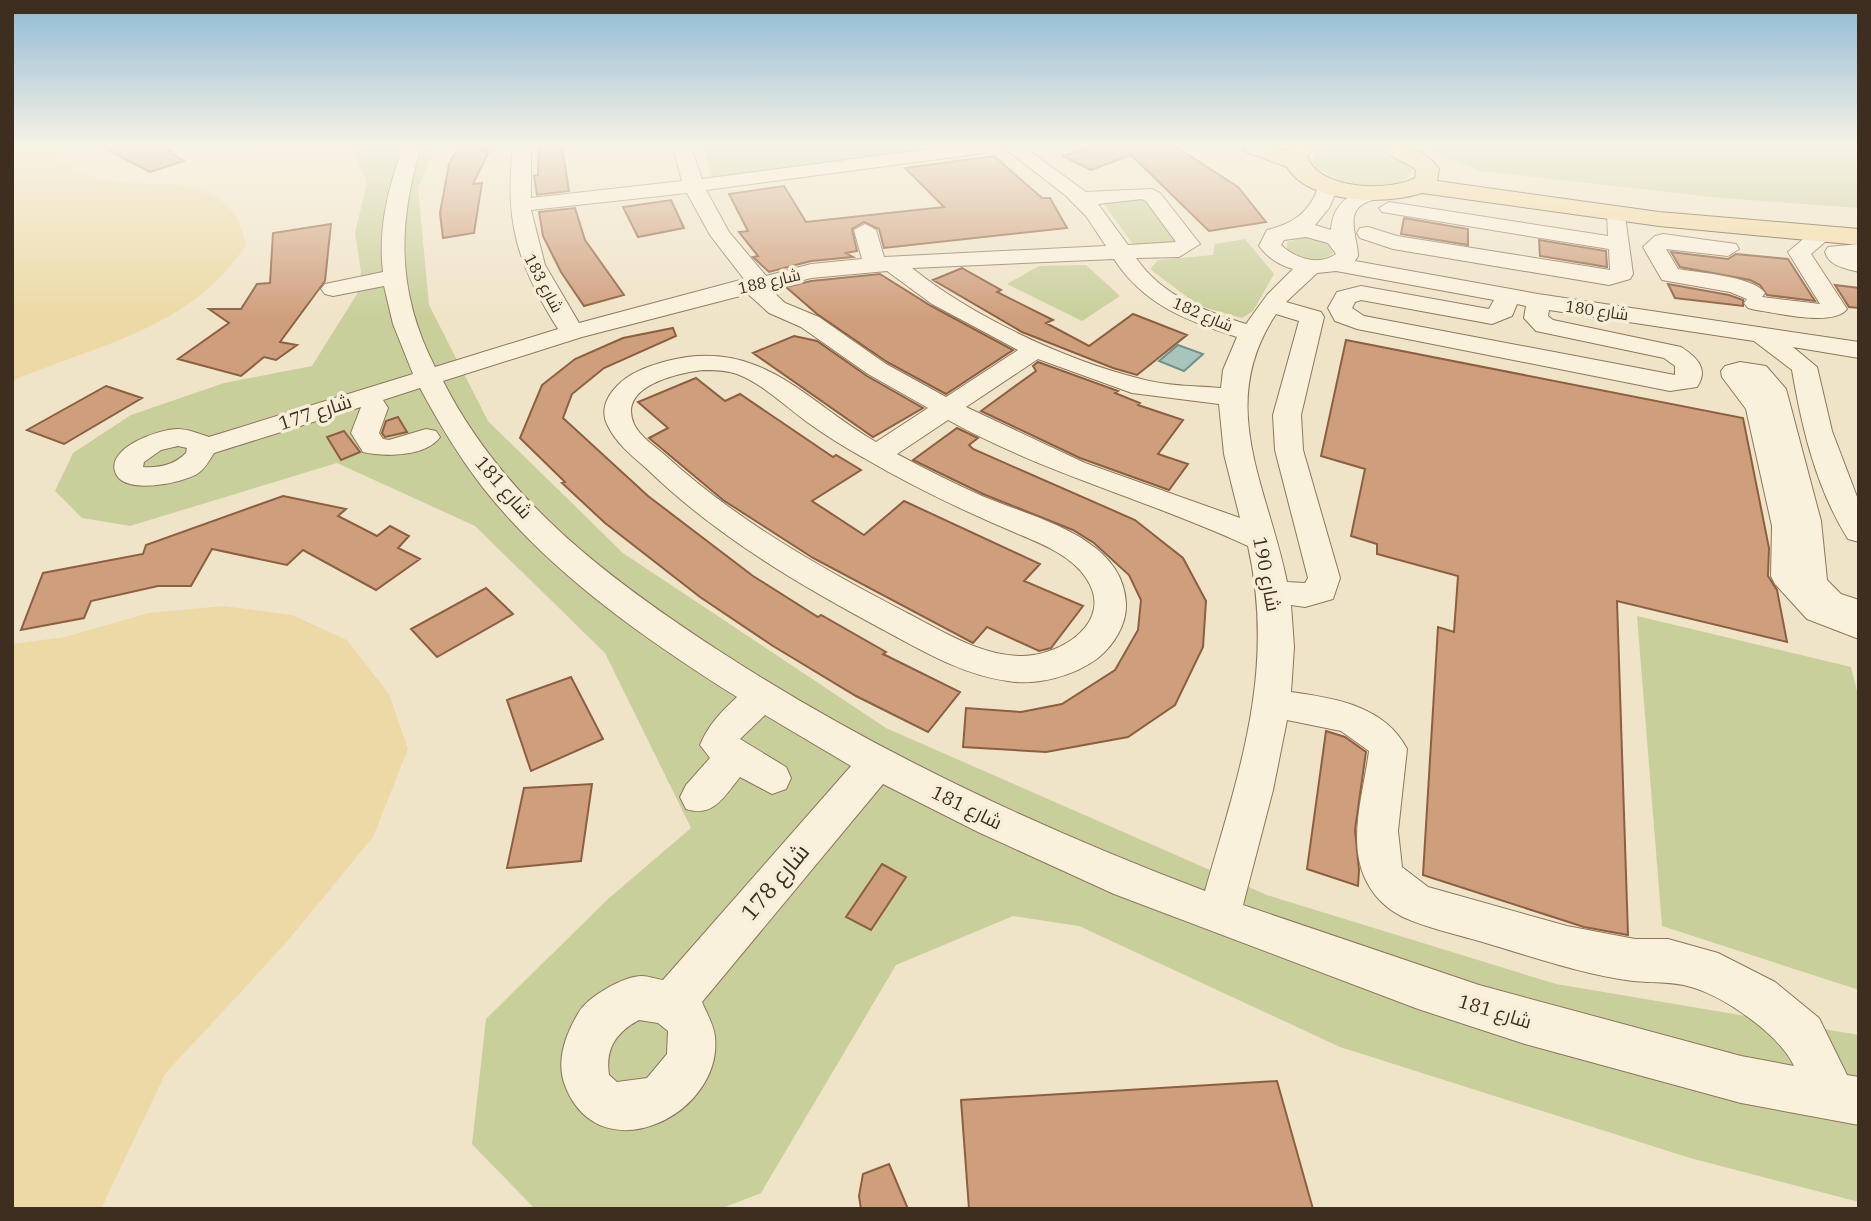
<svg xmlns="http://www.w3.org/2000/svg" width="1871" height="1221" font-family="'IBM Plex Serif',Cairo,serif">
<rect width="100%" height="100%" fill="#f0e4c8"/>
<path fill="#c9cf9b" d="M352 147H435L418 188 429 305 488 421 623 553 886 728 1267 895 1556 984 1859 1035V1202L1690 1158 1340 1047 1079 926 1013 916 896 965 761 1193 720 1209H535L472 1144 486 1019 608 899 691 828 605 653 475 526 337 463 130 526 82 518 55 491 73 453 131 415 224 383 312 366 357 294 361 272 355 233 367 183Z
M703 147H917L920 149 818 167 712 180Z
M1417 147H1859V208L1721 198 1481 171Z
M1326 148C1352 144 1396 144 1411 170 1402 201 1327 182 1312 163L1316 152Z
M1148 198 1183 243 1135 247 1103 203Z
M1304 237 1327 242 1333 253C1320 264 1299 260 1287 249V242Z
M1245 239 1274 274 1253 311 1242 318 1199 306 1150 269 1158 260 1213 255 1215 244Z
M1086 265 1120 296 1082 321 1007 284 1039 266Z
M1637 616 1851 667 1859 699V990L1662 926Z"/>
<path fill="#ecd9a5" d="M12 147H57L62 163C69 167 78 173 86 176 144 196 230 160 246 245 191 329 99 344 12 381Z
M223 606 292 615 347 640 389 694 408 749 373 837 285 944 165 1074 101 1209H12V644L65 637 149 613Z"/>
<path fill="#a9c4bc" stroke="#6f938a" stroke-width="2" d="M1178 345 1203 354 1184 371 1159 361Z"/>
<path fill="#cf9f7d" stroke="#8d5f41" stroke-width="2" d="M102 147H163L184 161 150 172Z
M459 147H487L484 151H489L473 184 482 183 474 233 443 238 440 213 449 164Z
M539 147H562L569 191 537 195 534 176 538 175Z
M1093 147H1176L1238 187 1266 222 1209 231 1131 155 1091 170 1063 156Z
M994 156 1042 198H1050L1067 228 884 248 879 229 864 222 852 229 857 251 846 253 853 257 811 261 769 272 753 257 758 256 739 232 748 231 729 194 784 186 806 222 944 207 905 168Z
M671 200 684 228 638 237 623 207Z
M575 208 585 240 624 295 584 306 561 272 543 236 539 212Z
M1404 218 1468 229V245L1401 234Z
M331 224 325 281 280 342 297 345 276 360 264 357 241 376 178 359 229 323 209 309H241L257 284 270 283 273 233Z
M1539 240 1606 251 1607 267 1540 256Z
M1671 252 1728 259 1736 254 1788 259 1815 301 1767 295 1760 285 1750 280 1680 267Z
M962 268 1001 290 997 292 1053 320 1046 323 1089 346 1133 314 1187 335 1137 375 1113 368 1022 332 933 280Z
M880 274 931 306 1013 350 946 394 887 362 817 314 786 287 811 281Z
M1668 284 1729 295 1743 300V306L1675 298Z
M1835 285 1859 288V308L1849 307Z
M673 328 676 336 604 368 572 394 563 418 648 496 753 576 818 617 821 615 886 652 883 654 960 692 928 732 856 696 773 646 700 597 605 523 562 483 565 482 520 438 542 385 575 359 623 338Z
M794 336 817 341 867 376 923 408 873 437 753 353Z
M1346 340 1743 418 1769 548 1768 576 1777 590 1787 642 1617 601 1628 935 1584 927 1423 875 1438 627 1454 632 1458 576 1377 554V544L1351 536 1365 469 1321 456Z
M1038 362 1118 391 1115 393 1140 403 1138 405 1183 420 1158 454 1188 464 1169 490 1080 458 981 411 1036 371 1033 366Z
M696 378 725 401 740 394 833 457 836 455 861 470 812 501 864 535 904 501 1040 564 1024 581 1083 606 1051 648 1039 651 987 627 973 643 813 558 723 500 649 438 668 428 638 402Z
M106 386 142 398 64 444 27 430Z
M398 417 407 432 385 437 382 433 386 421Z
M957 428 978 438 969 445 973 449 1135 520 1183 558 1206 601 1203 647 1175 705 1128 737 1046 752 963 747 966 708 1021 712 1062 704 1115 670 1138 630 1141 600 1129 575 1094 543 1073 530 983 494 913 460Z
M344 431 360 452 341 460 327 437Z
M283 496 346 509 338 516 377 536 390 526 409 536 398 548 420 559 376 590 303 550 287 565 212 549 191 586H158L91 601 84 618 21 630 43 573 143 554 146 545Z
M486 588 513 614 437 657 411 629Z
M571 677 603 739 531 771 507 700Z
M1326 731 1345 737 1366 752 1355 830 1359 870 1358 886 1307 869Z
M592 784 581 861 507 868 524 788Z
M882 864 906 877 871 930 846 917Z
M1277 1081 1313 1209H969L961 1100Z
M889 1164 908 1209H861L859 1196 863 1174Z"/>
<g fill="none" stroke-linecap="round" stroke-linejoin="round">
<defs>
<path id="minor" d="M403 147H421C397 225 397 293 435 367L558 329C518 266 504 221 513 147H531V198L682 181 673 147H691L702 179 945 147H993L984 153 706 190 729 232 766 276 811 264 862 259 854 230 865 224 876 230 884 257 1106 246 1086 216 1065 195 1003 147H1024L1086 192 1152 189 1160 193 1200 244 1179 257 1136 258C1162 296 1204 311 1246 324L1267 295 1293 269C1279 265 1268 258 1259 246L1267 230C1291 224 1307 215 1317 191L1309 181 1319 175 1326 177 1337 190 1329 208 1315 225 1331 230C1333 199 1356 190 1383 187L1393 193C1388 200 1381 198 1373 200 1341 208 1358 236 1358 256L1355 261 1538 294 1859 342V358L1793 347 1817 367 1832 431 1859 502V542L1848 539C1816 488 1802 428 1792 370L1754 341 1549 310 1548 316 1553 320 1681 347C1695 356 1710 368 1697 387L1670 391 1357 329 1335 321 1328 308 1337 292 1361 286 1489 309 1494 300 1336 271 1317 273 1286 302 1321 312 1324 317 1301 415 1303 450 1340 578 1333 599 1305 607 1291 605 1294 647 1291 692C1335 698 1385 706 1407 749L1398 831 1402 867 1428 887 1567 926 1635 939H1668L1718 953 1775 982 1819 1018 1847 1075 1859 1077V1125L1741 1103 1525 1044 1418 1009 1114 894 978 832 883 784 702 1002C706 1012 714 1025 715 1037 723 1114 602 1174 566 1088 555 1063 565 1035 579 1012 588 997 623 976 642 976 648 976 656 979 663 980L851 766 765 715 740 739 786 767 791 778 786 789 772 794 740 777C724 797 713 818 686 809L680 797 686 785 710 758 700 745C709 724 720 713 737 697 650 642 560 580 493 500 465 467 441 427 420 388L383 400 388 408 379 433 383 439 389 440 426 429 436 431 440 437C426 457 384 457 363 452L351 433 361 407 214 453C209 461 205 469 197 474 182 483 126 495 116 474 104 448 159 429 178 429 188 429 200 434 209 437L413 374 393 324 384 286 333 296 325 294 321 289 325 284 383 272C378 228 388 188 403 147ZM687 193 710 235 744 279 579 323 545 265 531 210ZM1142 199 1146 201 1176 242 1128 245 1098 204ZM1306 237 1328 243 1336 254C1319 266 1296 259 1281 245L1284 240ZM1114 259C1144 305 1187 321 1237 337L1223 370 1221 388C1194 386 1167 386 1141 379 1065 360 973 317 912 268ZM887 271 932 304 1018 350 946 397 886 364 819 317 785 303 770 289 811 278ZM748 294 769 313 801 327 868 374 928 408 876 442C804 400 760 337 667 361 649 366 630 372 617 386 606 397 600 412 608 426 616 443 632 456 646 468 715 535 796 583 880 628 921 650 962 675 1008 681 1037 686 1074 676 1098 658 1114 645 1127 624 1126 603 1123 536 1031 517 982 496 953 483 925 469 897 454L948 420C1043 473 1149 500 1248 546 1276 671 1239 772 1205 891 1036 827 872 750 721 652 610 580 504 501 443 381L582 337ZM1361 300 1492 324 1512 316 1517 304 1526 306 1524 318 1536 331 1664 358 1675 366V375L1364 316 1352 308 1355 302ZM1276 314 1299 321 1273 415 1275 450 1308 578 1305 583 1287 582C1268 487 1215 405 1276 314ZM1038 359 1132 393 1219 404 1224 454 1240 518 1085 463 966 407ZM703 370C714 370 726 370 737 374 763 384 784 405 807 422 825 435 844 447 864 458 913 487 964 511 1016 533 1040 543 1071 555 1086 578 1116 622 1060 656 1022 656 981 656 942 631 907 613 821 568 737 521 666 456 656 447 639 436 634 424 617 386 678 373 703 370ZM178 446 187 448 186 453C174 465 160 468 143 467L144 462 161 450ZM1287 720 1341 731 1369 751C1364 790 1348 838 1364 876 1372 895 1385 908 1403 917 1427 928 1455 934 1479 941 1530 956 1581 974 1633 981 1653 983 1671 981 1691 987 1724 996 1780 1035 1794 1066L1741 1056 1479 985 1243 905 1273 790ZM639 1020 658 1023 668 1031 667 1054 647 1078 617 1082 609 1075C605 1049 616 1032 639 1020Z
M1389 202 1608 236 1607 213 1617 207 1624 209 1633 274 1630 279 1609 285 1393 249 1360 238 1357 233 1360 228 1368 227 1397 236 1610 270 1609 249 1382 212 1379 208Z
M1822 229 1833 235 1811 254 1847 309C1834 327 1777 313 1756 310L1748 308 1744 303 1747 299 1730 292 1662 280 1643 247 1655 236 1663 234 1736 244 1739 249 1728 256 1666 249 1678 269C1699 273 1753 276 1765 293L1762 297 1820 304 1788 252 1814 230Z
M1859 244V272C1845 268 1830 267 1825 252L1828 247Z
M1740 362 1766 366 1786 389 1821 521 1827 580 1841 594 1859 600V639L1807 619 1775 584 1771 576 1772 526 1746 409 1722 377 1721 371 1725 366Z"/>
<path id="major" d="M1243 147H1273L1286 151 1291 147H1315L1307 156C1318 190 1389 192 1415 178L1416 170C1406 161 1389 158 1381 147 1405 145 1425 148 1439 169L1437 181 1659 212 1859 229V245L1659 226 1422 193C1386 205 1309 204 1287 167L1246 152Z"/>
</defs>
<use href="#minor" stroke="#8d765c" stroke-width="2"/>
<use href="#major" stroke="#5b4430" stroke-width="2"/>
<use href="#minor" fill="#faf1dc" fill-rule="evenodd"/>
<use href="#major" fill="#f3d9a0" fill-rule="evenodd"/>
</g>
<linearGradient id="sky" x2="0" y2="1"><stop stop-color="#8fbad6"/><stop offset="0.46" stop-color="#f8f3e6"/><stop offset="1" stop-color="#f8f3e6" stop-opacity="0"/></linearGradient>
<rect width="1871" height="317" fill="url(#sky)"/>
<g text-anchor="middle" stroke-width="7" stroke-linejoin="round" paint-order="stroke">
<g font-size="16" fill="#3d2e20" stroke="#f7eed8">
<text transform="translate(769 281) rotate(-13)" y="6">شارع 188</text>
<text transform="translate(544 283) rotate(62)" y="6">شارع 183</text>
<text transform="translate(1597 310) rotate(8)" y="6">شارع 180</text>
<text transform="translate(1203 314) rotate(23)" y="6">شارع 182</text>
</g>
<g font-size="19" fill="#3d2e20" stroke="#f7eed8">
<text transform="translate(315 412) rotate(-18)" y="7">شارع 177</text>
<text transform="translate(504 487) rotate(49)" y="7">شارع 181</text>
<text transform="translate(1267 574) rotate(79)" y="7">شارع 190</text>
<text transform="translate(967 807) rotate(26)" y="7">شارع 181</text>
<text transform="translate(1495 1011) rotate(17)" y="7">شارع 181</text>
</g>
<g font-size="23" fill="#3d2e20" stroke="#f7eed8">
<text transform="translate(775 882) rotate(-50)" y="8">شارع 178</text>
</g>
</g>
<rect width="1871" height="1221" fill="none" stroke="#3d2e20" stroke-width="28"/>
</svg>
